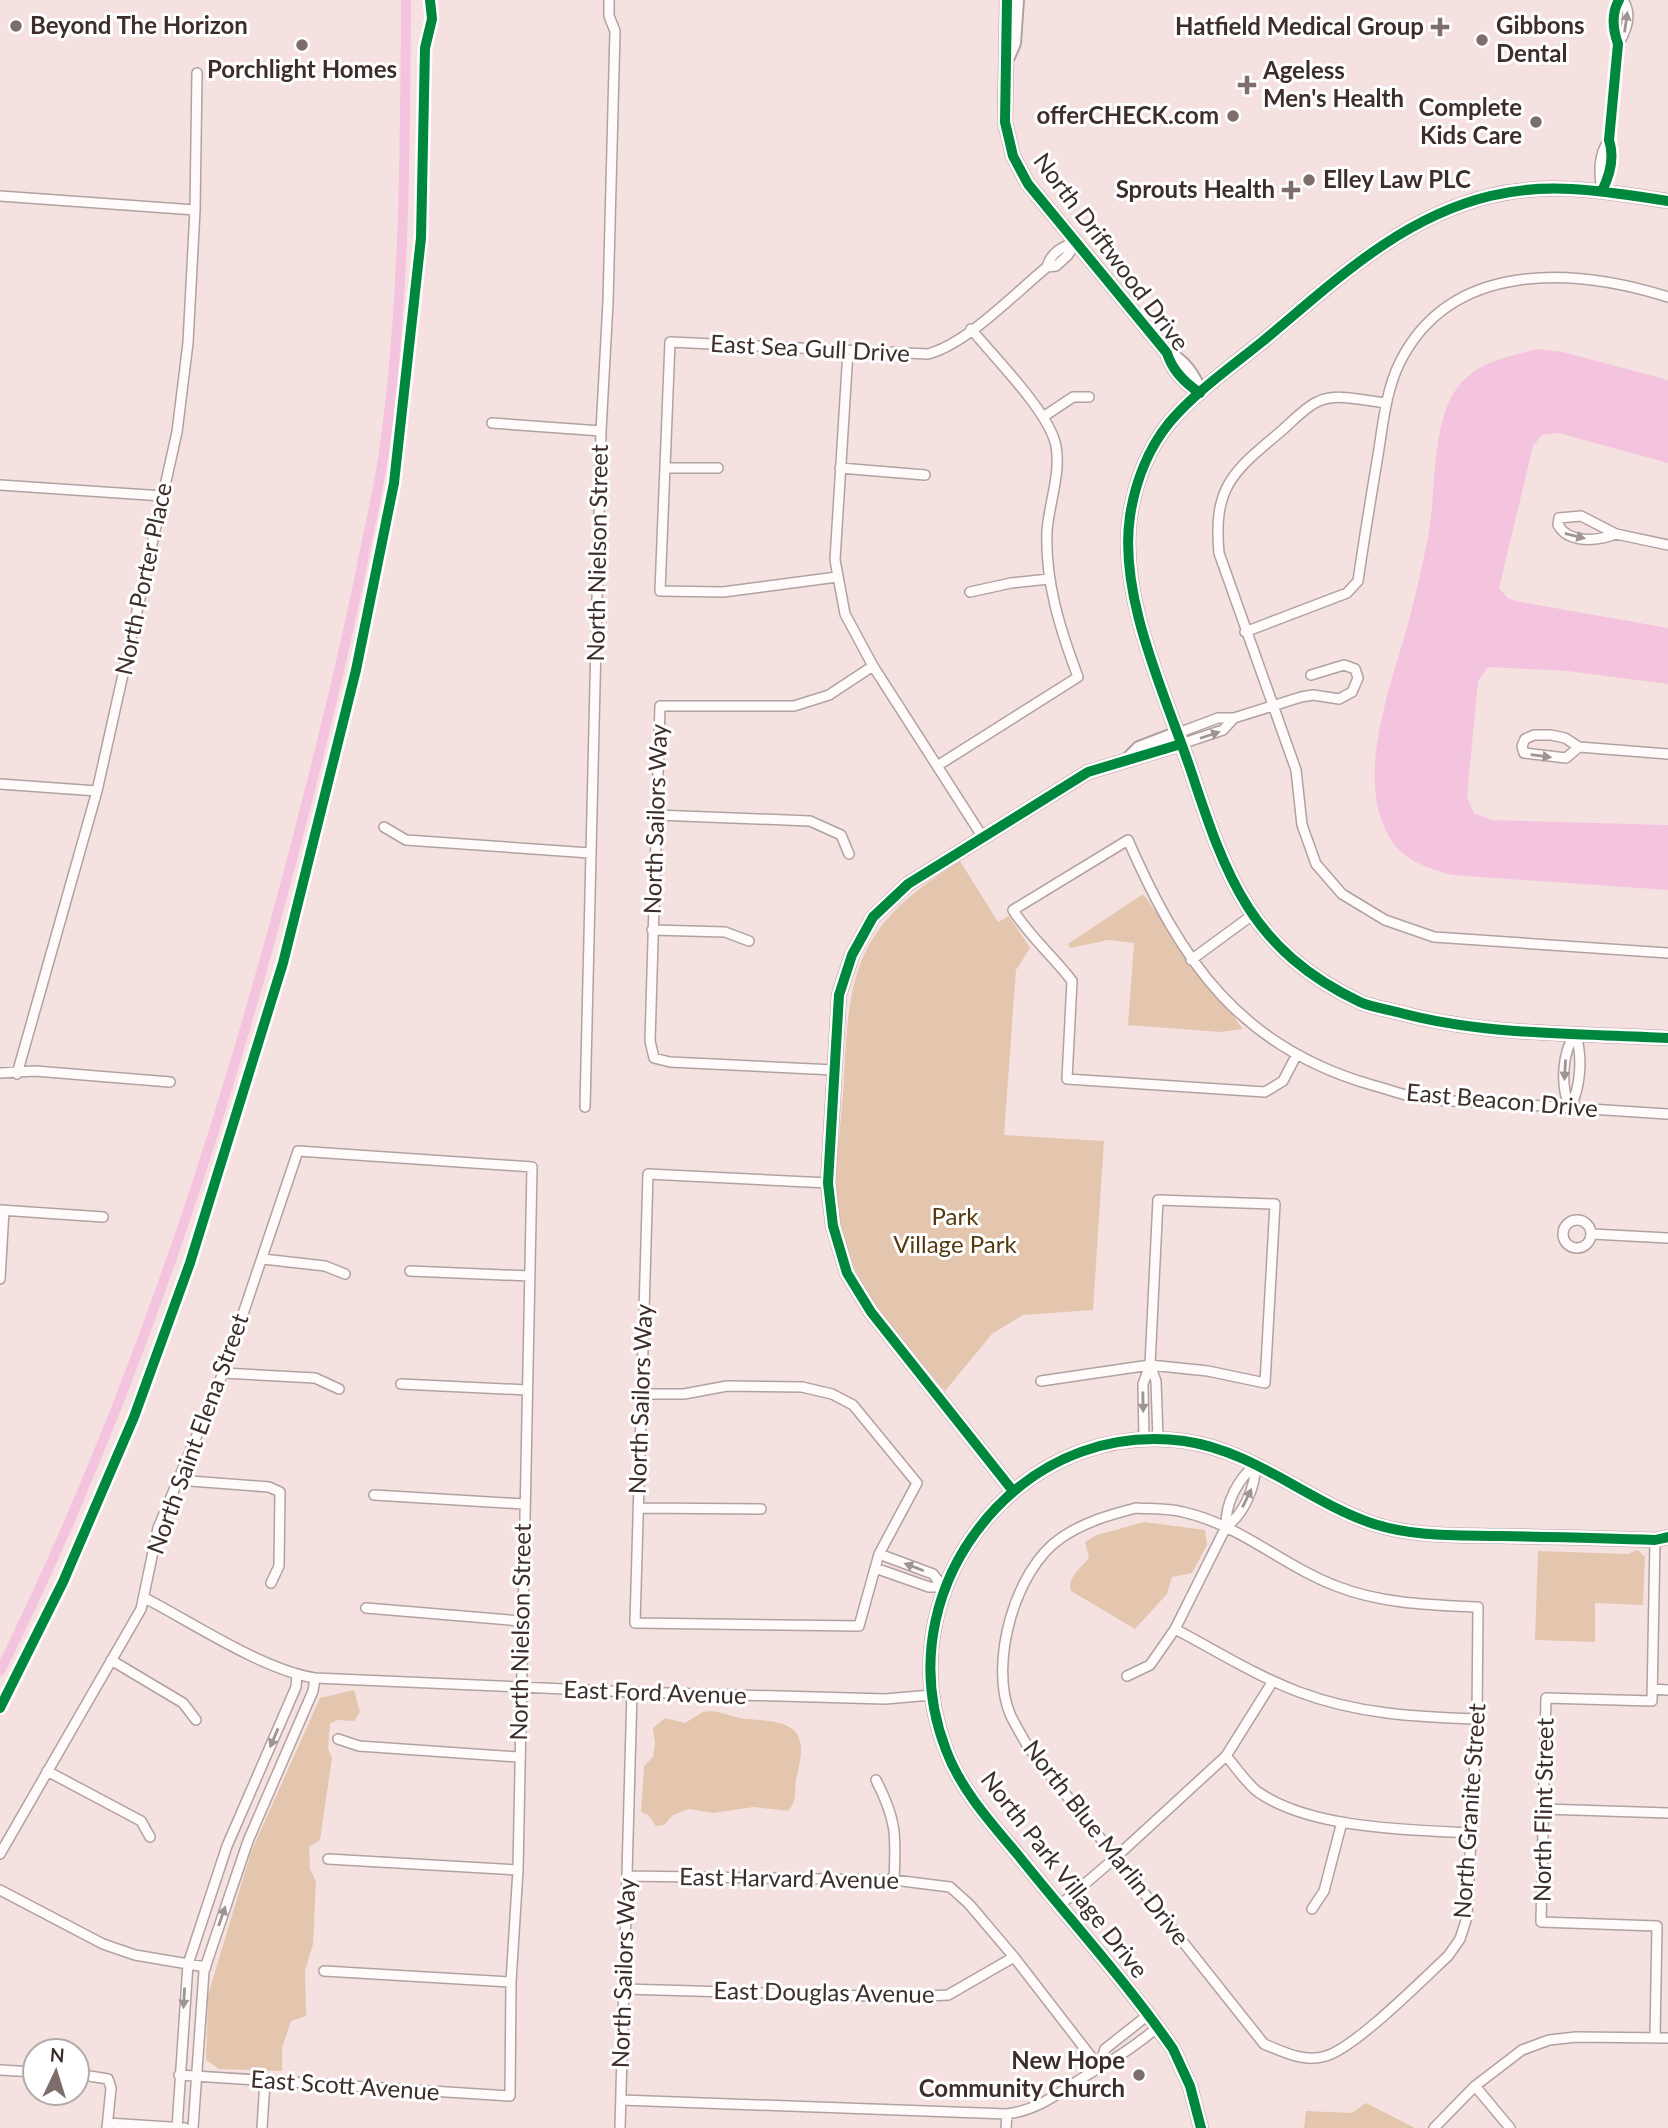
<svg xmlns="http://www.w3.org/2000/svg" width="1668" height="2128" font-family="Lato,sans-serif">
<rect width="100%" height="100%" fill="#f5e2e0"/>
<path fill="#e3c6ad" d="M960 861 998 922 1009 916 1030 948 1016 970 1004 1135 1104 1141 1093 1310 1023 1315 992 1334 945 1391C913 1352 873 1313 854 1267 845 1246 839 1222 837 1200 834 1168 840 1135 842 1104 847 1049 843 986 873 938 896 903 926 883 960 861Z
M1143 894 1243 1029 1220 1032 1128 1025 1134 943 1108 940 1070 948 1068 944Z
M1144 1522 1205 1530 1207 1545 1192 1573 1172 1577 1167 1594 1135 1629 1071 1591C1067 1577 1080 1569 1089 1558L1085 1542 1097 1535Z
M1638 1550 1645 1557 1643 1605 1595 1603V1642L1535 1640 1538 1551 1628 1554Z
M354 1690 360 1712 354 1721 337 1720 330 1724 328 1748 332 1758 320 1840 309 1847 310 1869 316 1881 313 1944 305 1971 306 2016 291 2021 282 2048V2071L219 2069 206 2060 208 1995 251 1852 320 1698Z
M710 1711C723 1712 735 1718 747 1719 791 1722 810 1726 797 1775 793 1790 799 1799 788 1811L754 1807 713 1813 689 1809 673 1815 664 1825 656 1826 648 1815 641 1812 644 1766 653 1757 655 1744 653 1728 665 1718 685 1723 703 1712Z
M1366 2103 1415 2128H1304L1306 2111 1352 2113Z"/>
<path fill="#f4c4df" d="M1537 349 1563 352 1668 380V463L1558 433 1542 435 1533 446 1499 588 1508 598 1516 601 1668 628V684L1567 671 1488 667 1478 681 1467 797 1474 813 1491 820 1668 825V890L1452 875C1426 868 1400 859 1387 833 1358 778 1387 696 1403 641 1413 609 1420 575 1427 542 1437 498 1430 429 1455 391 1474 362 1505 358 1537 349Z"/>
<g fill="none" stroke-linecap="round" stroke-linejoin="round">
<path stroke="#f4c4df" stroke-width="10" d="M0 1671C131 1407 222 1128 296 844 321 748 345 652 364 555 371 521 379 487 384 452 405 302 405 152 406 0"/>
<defs>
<path id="street" d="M1618 44C1627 30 1632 14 1623 0
M1602 191C1610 175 1615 158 1609 140L1618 44C1613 30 1611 14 1619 0
M1602 191C1599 173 1598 155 1609 140
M0 196 195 210
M1047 267 1056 266 1068 255 1076 242
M848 351 835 560 845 614 873 666 982 836
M1386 403C1365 401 1337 392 1317 402 1304 408 1291 423 1279 433 1232 472 1213 488 1219 553L1296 770 1302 825 1316 864 1342 894 1385 920 1434 937 1668 953
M1043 417 1073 397H1089
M492 423 601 431
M665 468H718
M840 468 925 475
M0 485 163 496
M1616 534C1598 541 1569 544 1558 525L1559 518 1581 516 1616 534 1668 545
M837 577 723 592 660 591 670 342 928 354C968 343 1014 294 1047 267 1051 252 1062 247 1076 242
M970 592 1011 583 1049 579
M1245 632 1347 593 1358 581C1364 539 1371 497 1378 455 1383 424 1386 390 1400 362 1452 259 1575 268 1668 297
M1178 733 1218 718H1234L1301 697 1313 695 1339 699 1352 692 1358 678 1355 669 1344 665 1311 675
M1181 744 1223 730 1234 718
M1579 747 1566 758 1524 753 1522 746 1525 739 1534 735H1551L1565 738 1579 747 1668 754
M937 766 1078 677C1060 629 1045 582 1047 531 1049 503 1061 474 1056 446 1050 413 994 357 971 329
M0 784 97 791
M657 815 810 821 841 835 849 854
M384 827 406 840 590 853
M652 930 725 932 749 941
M1191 960 1251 916
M1296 1056 1283 1081 1265 1092 1067 1079 1072 981C1053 956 1030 937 1013 910L1128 840C1181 961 1239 1047 1372 1085 1387 1089 1403 1095 1418 1098 1444 1102 1472 1101 1498 1103 1554 1107 1611 1110 1667 1114
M834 1070 670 1062 654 1058 650 1041 660 706H794L829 695 873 666
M0 1073 35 1071 170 1082
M17 1074 97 791 177 432 188 343 195 210 197 73
M585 1107 601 431 608 302 615 31 609 16V0
M1570 1108C1560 1085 1562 1054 1575 1033
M1570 1108C1581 1087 1583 1055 1575 1033
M0 1210 103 1217
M1563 1234a14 14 0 1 1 28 0a14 14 0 1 1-28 0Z
M1592 1234 1668 1238
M263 1259 325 1266 345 1274
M410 1271 530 1276
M0 1279 4 1210
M1150 1365 1156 1381 1158 1439
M223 1373 315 1378 339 1389
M1041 1381 1150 1365 1208 1371 1265 1383 1275 1204 1158 1200 1150 1365 1143 1384 1144 1440
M401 1384 527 1390
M641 1394H684L727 1386 802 1387 832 1394 853 1405 917 1483 879 1554 859 1626 635 1623 648 1174 828 1183
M177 1480 269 1487 280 1492 279 1566 271 1583
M374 1495 523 1504
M638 1508 761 1509
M1136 1508C1151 1509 1168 1508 1183 1512 1239 1524 1283 1566 1336 1586 1382 1604 1430 1605 1478 1607L1477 1719 1467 1917 1460 1939 1448 1956C1422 1980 1356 2047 1326 2056 1304 2063 1284 2052 1264 2044L1028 1747C1022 1736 1015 1725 1010 1714 989 1663 1015 1569 1061 1538 1084 1522 1109 1515 1136 1508Z
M1226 1527C1245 1513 1255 1487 1256 1464
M1655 1540 1652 1701 1546 1698 1541 1922 1657 1926 1655 2038
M879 1554 933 1574 943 1587
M875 1568 929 1587H943
M145 1598C193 1623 263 1670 315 1678L632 1692 885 1699 932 1695
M366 1608 521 1621
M1175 1629C1215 1650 1256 1676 1299 1692 1357 1714 1416 1717 1477 1719
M111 1660 183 1703 196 1720
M1127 1676 1150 1665 1175 1629 1226 1527C1225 1503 1238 1479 1256 1464
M1652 1689 1668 1690
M338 1739 359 1746 518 1757
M1226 1756C1236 1767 1246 1783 1258 1792 1311 1829 1410 1830 1473 1833
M47 1771 141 1821 150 1837
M876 1780C897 1821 896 1835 894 1880
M1544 1809 1668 1813
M0 1854 141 1609 158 1528 223 1373 298 1151 532 1167 518 1870 511 1982 510 2096 179 2075
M328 1859 518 1870
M627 1876 894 1880 950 1887 969 1904 1014 1957 1099 2067
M0 1890 103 1944 135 1955 206 1967
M1059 1906 1115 1858 1226 1756 1273 1681
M1312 1909 1324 1891 1342 1822
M324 1971 511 1982
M624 1989 907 1997 948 1995 1014 1957
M1099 2067 1105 2049 1148 2015
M0 2070 35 2072
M77 2074 108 2079 111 2088 107 2128
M1475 2086 1510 2128
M621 2100 1007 2114C1045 2109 1066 2086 1099 2068 1120 2056 1139 2043 1158 2027
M108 2123 185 2128
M177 2128 188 1964 227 1846 296 1687 297 1674
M193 2128 204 1971 248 1841 313 1691 315 1678
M262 2128 265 2081
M620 2128 632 1692
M1006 2128 1007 2114
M1434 2128 1475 2086 1522 2050 1549 2040 1576 2037 1668 2038"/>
<path id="secondary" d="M1007 0 1005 122 1013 156 1028 184 1167 353C1172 370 1185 383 1200 393
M1008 57 1014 43 1017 0
M1668 201C1608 192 1550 181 1490 196 1399 218 1333 283 1263 341 1231 367 1195 392 1169 423 1148 449 1135 483 1130 516 1118 597 1165 694 1191 771 1226 877 1251 950 1360 1002 1371 1007 1385 1009 1397 1012 1484 1036 1578 1033 1668 1038
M1167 353C1184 361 1194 375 1200 393
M1130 757 1139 748 1178 733
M1013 1491 871 1312 847 1273 833 1226 828 1183 839 995 852 955 873 917 908 884 1088 772 1181 744
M1201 2128 1190 2086 1173 2049C1126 1981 1069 1919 1018 1855 991 1823 961 1790 946 1750 913 1664 934 1574 996 1508 1046 1456 1112 1432 1184 1441 1255 1451 1308 1502 1374 1524 1414 1537 1458 1535 1500 1536 1552 1537 1603 1538 1655 1540L1668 1537"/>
</defs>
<use href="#street" stroke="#b1a2a1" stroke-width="12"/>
<use href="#secondary" stroke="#b1a2a1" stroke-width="16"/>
<use href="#street" stroke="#fefbfa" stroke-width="9"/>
<use href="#secondary" stroke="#fefbfa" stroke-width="12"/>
<defs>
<path id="cycleway" d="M1007 0 1005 122 1013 156 1028 184 1167 353C1172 370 1185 383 1200 393
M1602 191C1610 175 1615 158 1609 140L1618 44C1613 30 1611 14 1619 0
M1668 201C1608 192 1550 181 1490 196 1399 218 1333 283 1263 341 1231 367 1195 392 1169 423 1148 449 1135 483 1130 516 1118 597 1165 694 1191 771 1226 877 1251 950 1360 1002 1371 1007 1385 1009 1397 1012 1484 1036 1578 1033 1668 1038
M1013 1491 871 1312 847 1273 833 1226 828 1183 839 995 852 955 873 917 908 884 1088 772 1181 744
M0 1708 63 1582 134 1417 190 1263 283 963 356 670 394 483 421 238 425 48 432 19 430 0
M1201 2128 1190 2086 1173 2049C1126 1981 1069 1919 1018 1855 991 1823 961 1790 946 1750 913 1664 934 1574 996 1508 1046 1456 1112 1432 1184 1441 1255 1451 1308 1502 1374 1524 1414 1537 1458 1535 1500 1536 1552 1537 1603 1538 1655 1540L1668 1537"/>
</defs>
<use href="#cycleway" stroke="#fff" stroke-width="15"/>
<use href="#cycleway" stroke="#00873e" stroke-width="10"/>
</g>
<defs><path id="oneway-solid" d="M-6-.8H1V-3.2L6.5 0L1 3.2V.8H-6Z" transform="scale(1.75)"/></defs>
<g fill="#9e9493">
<use href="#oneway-solid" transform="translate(1626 22) rotate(-82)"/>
<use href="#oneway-solid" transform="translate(1575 536) rotate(14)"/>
<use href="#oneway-solid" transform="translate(1210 735) rotate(-18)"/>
<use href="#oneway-solid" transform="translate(1541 756) rotate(7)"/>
<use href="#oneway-solid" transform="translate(1565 1070) rotate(93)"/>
<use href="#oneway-solid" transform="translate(1143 1402) rotate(89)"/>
<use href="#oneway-solid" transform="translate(1247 1498) rotate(-64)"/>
<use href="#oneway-solid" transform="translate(914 1567) rotate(-159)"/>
<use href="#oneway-solid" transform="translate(274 1738) rotate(113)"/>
<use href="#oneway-solid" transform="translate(222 1916) rotate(-71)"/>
<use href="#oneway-solid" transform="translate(184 1998) rotate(93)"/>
</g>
<g fill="#7d6d6b" stroke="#fff" stroke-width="2.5">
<circle cx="16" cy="26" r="7"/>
<path d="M1436.5 16.5h7v7h7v7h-7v7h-7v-7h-7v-7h7z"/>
<circle cx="1482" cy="40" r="7"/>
<circle cx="302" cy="45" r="7"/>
<path d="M1243.5 74.5h7v7h7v7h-7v7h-7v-7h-7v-7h7z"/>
<circle cx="1233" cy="116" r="7"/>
<circle cx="1536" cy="122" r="7"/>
<circle cx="1309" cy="180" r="7"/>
<path d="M1287.5 179.5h7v7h7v7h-7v7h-7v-7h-7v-7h7z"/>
<circle cx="1139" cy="2075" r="7"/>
</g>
<g text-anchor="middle" stroke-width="6" stroke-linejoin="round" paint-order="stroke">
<g font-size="24" font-weight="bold" fill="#3d2e2c" stroke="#fff" text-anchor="end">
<text x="30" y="34" text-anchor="start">Beyond The Horizon</text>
<text x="1496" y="34" text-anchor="start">Gibbons<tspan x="1496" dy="28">Dental</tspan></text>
<text x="1424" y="35">Hatfield Medical Group</text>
<text x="302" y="78" text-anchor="middle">Porchlight Homes</text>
<text x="1263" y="79" text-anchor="start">Ageless<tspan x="1263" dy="28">Men's Health</tspan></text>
<text x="1522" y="116">Complete<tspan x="1522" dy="28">Kids Care</tspan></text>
<text x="1219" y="124">offerCHECK.com</text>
<text x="1323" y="188" text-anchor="start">Elley Law PLC</text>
<text x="1275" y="198">Sprouts Health</text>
<text x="1125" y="2069">New Hope<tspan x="1125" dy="28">Community Church</tspan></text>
</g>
<g font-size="24" fill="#3d2e2c" stroke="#fff">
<text transform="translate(1111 252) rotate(53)" y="8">North Driftwood Drive</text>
<text transform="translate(810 349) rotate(3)" y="8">East Sea Gull Drive</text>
<text transform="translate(598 553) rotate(-89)" y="8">North Nielson Street</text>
<text transform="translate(144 579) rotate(-78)" y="8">North Porter Place</text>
<text transform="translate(656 819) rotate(-88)" y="8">North Sailors Way</text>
<text transform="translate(1502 1101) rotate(5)" y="8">East Beacon Drive</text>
<text transform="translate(641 1399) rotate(-88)" y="8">North Sailors Way</text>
<text transform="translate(198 1434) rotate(-70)" y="8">North Saint Elena Street</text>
<text transform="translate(521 1632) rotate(-89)" y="8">North Nielson Street</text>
<text transform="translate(655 1693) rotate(2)" y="8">East Ford Avenue</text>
<text transform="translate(1544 1810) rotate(-89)" y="8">North Flint Street</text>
<text transform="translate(1470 1811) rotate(-86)" y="8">North Granite Street</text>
<text transform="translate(1106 1843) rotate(52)" y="8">North Blue Marlin Drive</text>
<text transform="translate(1064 1875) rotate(52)" y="8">North Park Village Drive</text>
<text transform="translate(789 1879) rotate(1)" y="8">East Harvard Avenue</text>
<text transform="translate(624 1973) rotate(-88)" y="8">North Sailors Way</text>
<text transform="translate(824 1993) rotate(1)" y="8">East Douglas Avenue</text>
<text transform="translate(345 2086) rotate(4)" y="8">East Scott Avenue</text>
</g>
<g font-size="24" fill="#56380e" stroke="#fff">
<text x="955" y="1225">Park<tspan x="955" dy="28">Village Park</tspan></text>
</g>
</g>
<g transform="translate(56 2072) rotate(4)"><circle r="33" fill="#ffffff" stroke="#b1abab" stroke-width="2"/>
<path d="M0-5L12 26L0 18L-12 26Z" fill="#7d6d6b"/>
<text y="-10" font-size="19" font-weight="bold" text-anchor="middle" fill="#3d2e2c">N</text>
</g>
</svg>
